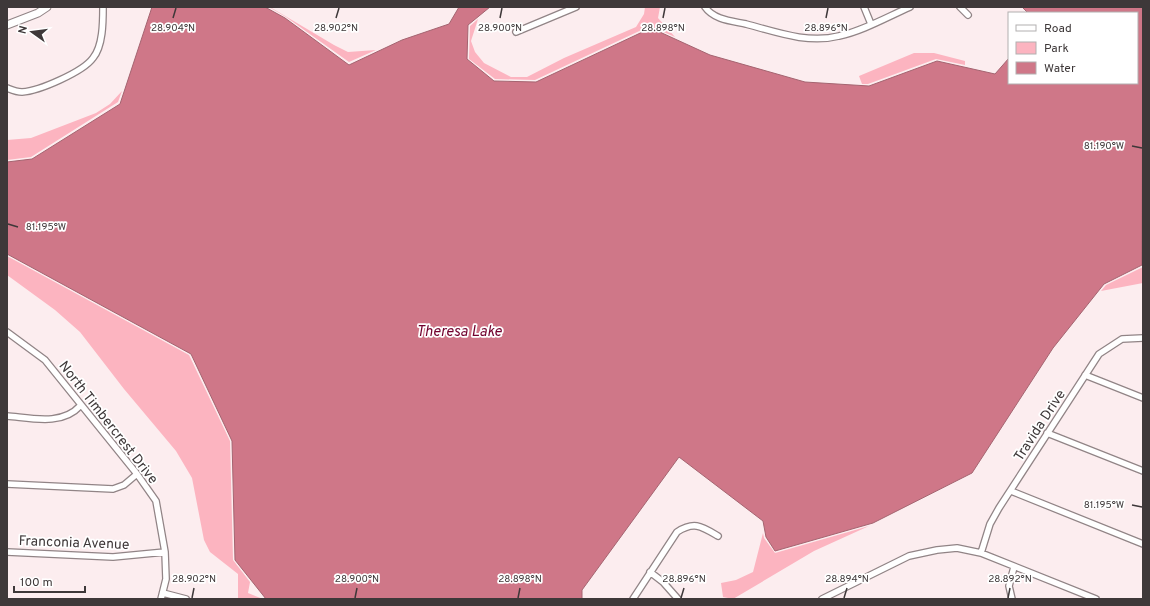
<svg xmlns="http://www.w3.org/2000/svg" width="1150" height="606" font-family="Overpass,sans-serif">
<rect width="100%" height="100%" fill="#fcedef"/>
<path fill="#fcb4c0" d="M269 7H270L334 45 348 52 376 50 349 62 286 17Z
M645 7H660L658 18 675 37 650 26 535 80 495 79 469 59 470 26 478 19 471 41 475 52 484 63 511 77H527L564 58 636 27 644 14Z
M914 53H934L965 61V65L936 59 868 84H862L859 76Z
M122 91 118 102 31 157 7 160V140L31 138 96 113 110 104Z
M7 256 189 355 230 441 233 560 250 582 248 593 263 599H238V574L210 552 204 540 192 478 176 451 124 389 80 332 55 310 7 275Z
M1143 267V283L1101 291 1106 285Z
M869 526 814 551 733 599 723 597 721 583 736 580 753 572 763 533 764 538 775 553Z"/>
<path fill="#cf7788" stroke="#a46470" d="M152 7H265L285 18 349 65 402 40 449 24 459 7H490L468 25 467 59 494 81 536 82 651 28 710 55 805 82 869 86 937 61 995 74 1009 58V83H1137V13H1028L1022 7H1143L1142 265 1104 284 1053 348 972 473 873 523 775 551 766 537 763 521 679 457 582 590V599H266L235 560 232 441 191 354 7 254V162L32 159 120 104Z"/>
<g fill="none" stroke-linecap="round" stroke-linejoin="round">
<defs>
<path id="minor" d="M705 7C714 20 732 21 746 24 776 32 808 44 839 36 863 31 887 17 910 7
M864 7 871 24
M960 7 968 15
M516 32 576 7
M7 88C12 90 16 92 22 92 39 91 83 72 93 58 103 46 103 22 103 7
M7 332 45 360 137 474 156 501 165 552 166 579 161 599
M1085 375 1143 398
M7 416C31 418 62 426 80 406
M1047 433 1143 471
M7 484 113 489 124 485 137 474
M1011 491 1143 544
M7 552 113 557 165 552
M981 553 990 524 999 508 1099 354 1122 339 1143 338
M650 572 663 582 678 599
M163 593 186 599
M633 599 677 532C694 521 701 526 718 536
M822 599 909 556 937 550 957 548 981 553 1096 599
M1012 599 1009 586 1014 567"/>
<path id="tertiary" d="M7 25 38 13 47 7"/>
</defs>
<use href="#minor" stroke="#918486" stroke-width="8"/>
<use href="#tertiary" stroke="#918486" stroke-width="9"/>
<use href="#minor" stroke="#fff" stroke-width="5.5"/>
<use href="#tertiary" stroke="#fff" stroke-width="7"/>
</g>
<path fill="none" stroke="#3e3839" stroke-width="1.5" d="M173 18 176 8M336 18 339 8M500 18 502 8M663 18 665 8M826 18 828 8M1132 146 1142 148M8 224 18 227M1132 505 1142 507M192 598 194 588M355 598 357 588M518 598 520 588M681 598 684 588M844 598 847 588M1008 598 1010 588"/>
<g text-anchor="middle" stroke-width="3.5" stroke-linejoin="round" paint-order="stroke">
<g font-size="14" fill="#3e3839" stroke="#fff">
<text transform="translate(109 422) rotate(52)" y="5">North Timbercrest Drive</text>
<text transform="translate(1039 425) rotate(-57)" y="5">Travida Drive</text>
<text transform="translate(74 542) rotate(2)" y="5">Franconia Avenue</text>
</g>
<g font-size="15" font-style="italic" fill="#71002d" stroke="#fff">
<text x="459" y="336">Theresa Lake</text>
</g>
</g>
<g font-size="10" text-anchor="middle" fill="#3e3839" stroke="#fff" stroke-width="3.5" stroke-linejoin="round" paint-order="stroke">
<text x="173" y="31">28.904°N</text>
<text x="336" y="31">28.902°N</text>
<text x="500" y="31">28.900°N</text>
<text x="663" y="31">28.898°N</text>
<text x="826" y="31">28.896°N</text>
<text x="1104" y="149">81.190°W</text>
<text x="46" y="230">81.195°W</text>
<text x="1104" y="508">81.195°W</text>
<text x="194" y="582">28.902°N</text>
<text x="357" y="582">28.900°N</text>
<text x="520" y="582">28.898°N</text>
<text x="684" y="582">28.896°N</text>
<text x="847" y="582">28.894°N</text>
<text x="1010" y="582">28.892°N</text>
</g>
<rect width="1150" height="606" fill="none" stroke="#3e3839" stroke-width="16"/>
<rect x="1008" y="12" width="130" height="72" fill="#ffffff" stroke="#b2afb0"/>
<rect x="1016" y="25" width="20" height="6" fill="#ffffff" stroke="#b2afb0"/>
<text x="1044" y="32" font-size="12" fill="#3e3839">Road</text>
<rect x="1016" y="42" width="20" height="12" fill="#fcb4c0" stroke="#b2afb0"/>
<text x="1044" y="52" font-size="12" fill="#3e3839">Park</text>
<rect x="1016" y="62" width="20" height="12" fill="#cf7788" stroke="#b2afb0"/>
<text x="1044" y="72" font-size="12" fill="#3e3839">Water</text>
<g transform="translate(32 32) rotate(284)" stroke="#ffffff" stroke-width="3" paint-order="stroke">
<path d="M0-3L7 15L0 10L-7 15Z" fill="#3e3839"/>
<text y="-6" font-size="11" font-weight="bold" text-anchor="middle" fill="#3e3839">N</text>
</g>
<path d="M14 586v6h71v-6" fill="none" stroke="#3e3839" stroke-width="2"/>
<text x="20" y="586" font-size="12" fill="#3e3839" stroke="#ffffff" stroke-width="3" paint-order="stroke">100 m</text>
</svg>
